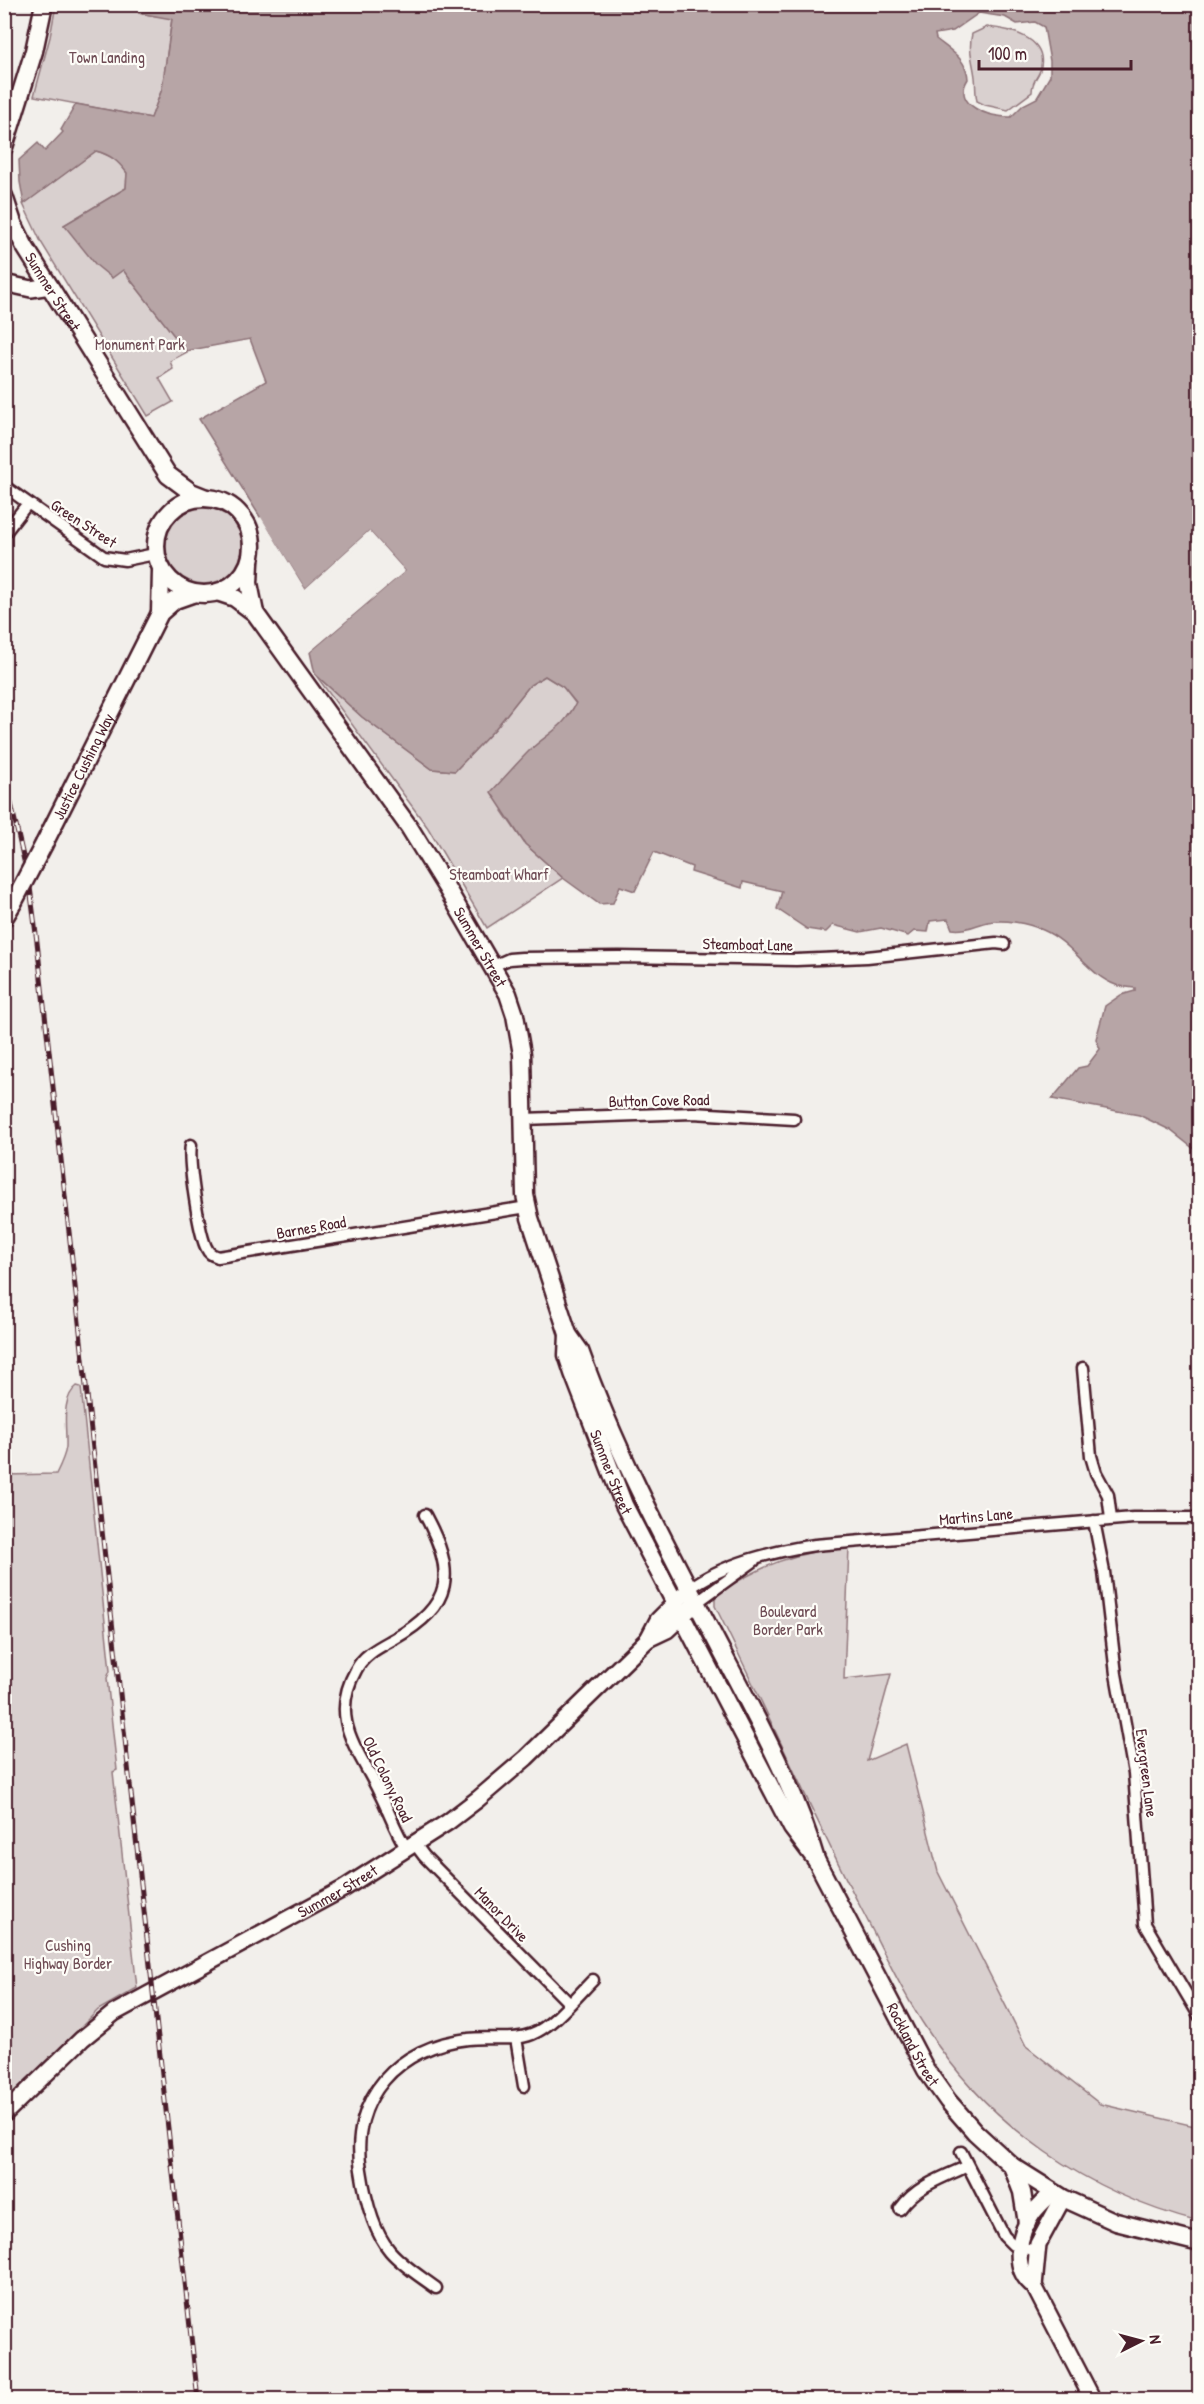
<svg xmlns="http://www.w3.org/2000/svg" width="1204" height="2404" font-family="'Patrick Hand',sans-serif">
<rect width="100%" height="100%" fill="#f2efeb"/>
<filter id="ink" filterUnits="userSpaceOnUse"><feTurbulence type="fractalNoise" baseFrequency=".0167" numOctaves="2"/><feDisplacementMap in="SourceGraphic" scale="12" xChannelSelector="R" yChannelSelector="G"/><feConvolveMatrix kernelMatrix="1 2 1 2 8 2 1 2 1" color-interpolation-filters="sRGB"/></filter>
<g filter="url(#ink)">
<path fill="#d9d0cf" stroke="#92787d" stroke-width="1.5" d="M56 5H138L139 13 172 18 162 89 151 118 34 96 50 37Z
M987 27C1009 29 1046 37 1041 66 1040 77 1032 78 1032 92L1008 110 985 105 977 101C975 92 976 85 975 77 973 61 968 50 972 34Z
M96 151C111 155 118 161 127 173L126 188 64 225 123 270 187 352 170 361 173 369 159 378 173 402 148 416 41 242 23 204Z
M166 546a38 38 0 1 1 76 0a38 38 0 1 1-76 0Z
M315 674 362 717 432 769 455 771 495 729 530 685 545 676 563 687 576 704 561 727 553 733 502 811 525 844 563 878 487 928 428 828Z
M77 1386 81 1387 110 1671 107 1678 117 1770 113 1772 137 1988 98 2010 5 2104V1475L56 1474C60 1466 65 1456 66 1447 67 1428 60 1399 77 1386Z
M849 1547 844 1679 891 1674 867 1761 906 1744 938 1872 1026 2046 1100 2104 1199 2127V2222C1089 2194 990 2127 928 2031 903 1994 884 1952 863 1912 810 1811 766 1707 715 1606V1595C762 1565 793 1552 849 1547Z"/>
<path fill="#b7a5a6" stroke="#8b6f75" stroke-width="1.5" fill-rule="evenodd" d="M138 5H1199V1153L1170 1130 1139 1115 1052 1099 1078 1068 1087 1066 1100 1049 1096 1039 1105 1006 1121 995 1135 991V988C1129 987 1122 987 1116 985 1088 975 1073 943 1043 930 1027 923 1005 919 988 922 975 925 966 931 952 929L948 919 930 921 928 932 914 931 908 936 881 928 860 932 833 925 826 932 807 929 777 909 782 891 743 882 742 888 691 872 692 867 654 852 635 891 620 886 613 903 599 904 563 878 525 844 491 792C504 778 517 763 530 750 548 733 564 728 576 703L563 687 545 676 530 685 495 729 455 771 432 769 362 717 315 674 310 652 405 571 369 531 305 589 199 419 266 381 250 339 186 351 123 270 112 278 96 265 64 225 126 188 127 173C118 161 111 155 96 151L24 204 20 182 19 160 38 143 45 151 63 132 61 130 76 104 151 118 162 89 172 19 139 13ZM979 13 1005 17 1017 24 1035 22 1044 27 1050 61V76L1037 98 1023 105 1011 117C991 118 951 106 968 79 967 59 951 51 936 39L935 34 953 31Z"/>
<path fill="#f2efeb" d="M261 517 305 589 369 531 405 571 307 654 308 649 401 571 369 535 305 592 258 519Z"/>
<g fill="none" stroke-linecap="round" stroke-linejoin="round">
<defs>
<path id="street" d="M4 486 104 557 125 560 155 554
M4 534 28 503
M493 966 509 959 522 958 619 957 796 960 867 957 996 943 1004 944
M524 1119 693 1113 794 1119
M191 1145C188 1161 199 1236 207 1249 209 1254 213 1255 218 1257L527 1207
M1083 1368 1091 1456 1096 1473 1108 1495 1111 1519
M1094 1521 1104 1572 1116 1674 1134 1773 1145 1924 1200 2017
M689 1589C722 1564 774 1551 815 1545L1133 1518H1200
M696 1603 754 1561
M415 1844 424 1856 569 2003
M407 1849C395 1831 389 1811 379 1792 359 1750 328 1720 356 1670 364 1654 380 1647 394 1639 454 1605 456 1573 425 1515
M516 2038 524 2086
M961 2152 1004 2236 1013 2245 1036 2251
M900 2209C916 2186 943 2177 968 2166
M436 2288C420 2276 403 2266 390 2251 372 2230 365 2197 361 2170 349 2098 399 2046 468 2039 489 2036 512 2042 532 2034 553 2026 577 1996 593 1980"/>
<g id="secondary">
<path d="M4 283 31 289 50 286"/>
<path d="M648 1639 658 1620 683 1595"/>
<path id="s1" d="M4 2114 82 2039 114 2013 343 1889 448 1822 478 1799 526 1758 648 1639 667 1630 696 1603"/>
<path d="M1052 2193C1046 2199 1038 2206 1033 2213 1018 2233 1011 2270 1034 2286L1093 2400"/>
<path d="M1034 2286 1038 2244 1063 2198"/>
</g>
<g id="primary">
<path d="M4 147 34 51 44 4"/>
<path id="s2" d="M4 196 13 223 25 247 168 475 191 492 206 498"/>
<circle cx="204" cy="546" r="48"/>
<path d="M250 563 249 583 255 613"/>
<path id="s3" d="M220 593 235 598 255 613 409 827 446 887 508 994 515 1015 522 1054 525 1195 530 1218 568 1334 580 1351C618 1457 670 1552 722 1652 757 1719 795 1787 816 1860"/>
<path d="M160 613 161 571"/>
<path id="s4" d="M44 844 160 613 175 600 192 594"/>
<path d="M4 918 13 903"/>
<path id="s5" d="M568 1334 567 1355 573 1373 624 1505 792 1828 816 1860 926 2070 948 2101 975 2132 1012 2166 1063 2198 1116 2222 1200 2243"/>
<path d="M1012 2166 1022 2192 1027 2223"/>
</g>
</defs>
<use href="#street" stroke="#4a1f2b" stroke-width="15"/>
<use href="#secondary" stroke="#4a1f2b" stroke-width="20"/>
<use href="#primary" stroke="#4a1f2b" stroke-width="21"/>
<use href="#street" stroke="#fdfcf7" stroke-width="10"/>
<use href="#secondary" stroke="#fdfcf7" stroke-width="15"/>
<use href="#primary" stroke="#fdfcf7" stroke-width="16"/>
<defs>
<path id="rail" d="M4 773 30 887 37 942 198 2400"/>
</defs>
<use href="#rail" stroke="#4a1f2b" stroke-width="5"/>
<use href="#rail" stroke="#fdfcf7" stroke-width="3" stroke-dasharray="9" stroke-linecap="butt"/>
<defs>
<path id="primary-bridge" d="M13 903 44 844"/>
</defs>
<use href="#primary-bridge" stroke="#4a1f2b" stroke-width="21" stroke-linecap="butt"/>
<use href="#primary-bridge" stroke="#fdfcf7" stroke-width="16"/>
</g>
</g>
<g text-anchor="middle" stroke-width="4.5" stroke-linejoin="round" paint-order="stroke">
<g font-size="16" fill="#6e4b54" stroke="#fdfcf7">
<text x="107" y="63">Town Landing</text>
<text x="140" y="350">Monument Park</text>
<text x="499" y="880">Steamboat Wharf</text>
<text x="788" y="1617">Boulevard<tspan x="788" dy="18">Border Park</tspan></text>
<text x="68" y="1951">Cushing<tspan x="68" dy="18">Highway Border</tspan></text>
</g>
<g font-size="16" fill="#4a1f2b" stroke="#fdfcf7">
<text dy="6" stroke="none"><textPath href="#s2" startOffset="108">Summer Street</textPath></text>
<text transform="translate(84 523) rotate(33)" y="6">Green Street</text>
<text dy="6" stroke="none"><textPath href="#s4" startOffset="87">Justice Cushing Way</textPath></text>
<text transform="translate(748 944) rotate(1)" y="6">Steamboat Lane</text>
<text dy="6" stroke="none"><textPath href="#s3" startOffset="444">Summer Street</textPath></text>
<text transform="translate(659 1100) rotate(-1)" y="6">Button Cove Road</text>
<text transform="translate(311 1227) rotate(-10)" y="6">Barnes Road</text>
<text dy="6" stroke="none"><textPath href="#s5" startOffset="146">Summer Street</textPath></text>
<text transform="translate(976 1516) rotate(-5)" y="6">Martins Lane</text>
<text transform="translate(1147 1773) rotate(83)" y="6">Evergreen Lane</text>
<text transform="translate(388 1779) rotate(64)" y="6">Old Colony Road</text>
<text dy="6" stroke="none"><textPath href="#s1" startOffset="404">Summer Street</textPath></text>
<text transform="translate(502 1914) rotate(46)" y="6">Manor Drive</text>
<text dy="6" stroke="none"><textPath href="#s5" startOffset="794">Rockland Street</textPath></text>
</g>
</g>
<rect width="1204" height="2404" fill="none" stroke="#fdfcf7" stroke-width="24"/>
<rect x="12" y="12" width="1180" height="2380" fill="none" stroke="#4a1f2b" stroke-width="2" filter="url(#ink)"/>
<g transform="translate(1141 2341) rotate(84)" stroke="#fdfcf7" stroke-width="4.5" paint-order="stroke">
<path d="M0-4.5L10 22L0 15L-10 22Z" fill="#4a1f2b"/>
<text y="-9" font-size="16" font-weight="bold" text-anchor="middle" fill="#4a1f2b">N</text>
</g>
<path d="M979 60v9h152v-9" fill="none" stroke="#4a1f2b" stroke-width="3"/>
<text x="988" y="60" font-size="18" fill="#4a1f2b" stroke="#fdfcf7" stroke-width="4.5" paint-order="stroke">100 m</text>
</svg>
